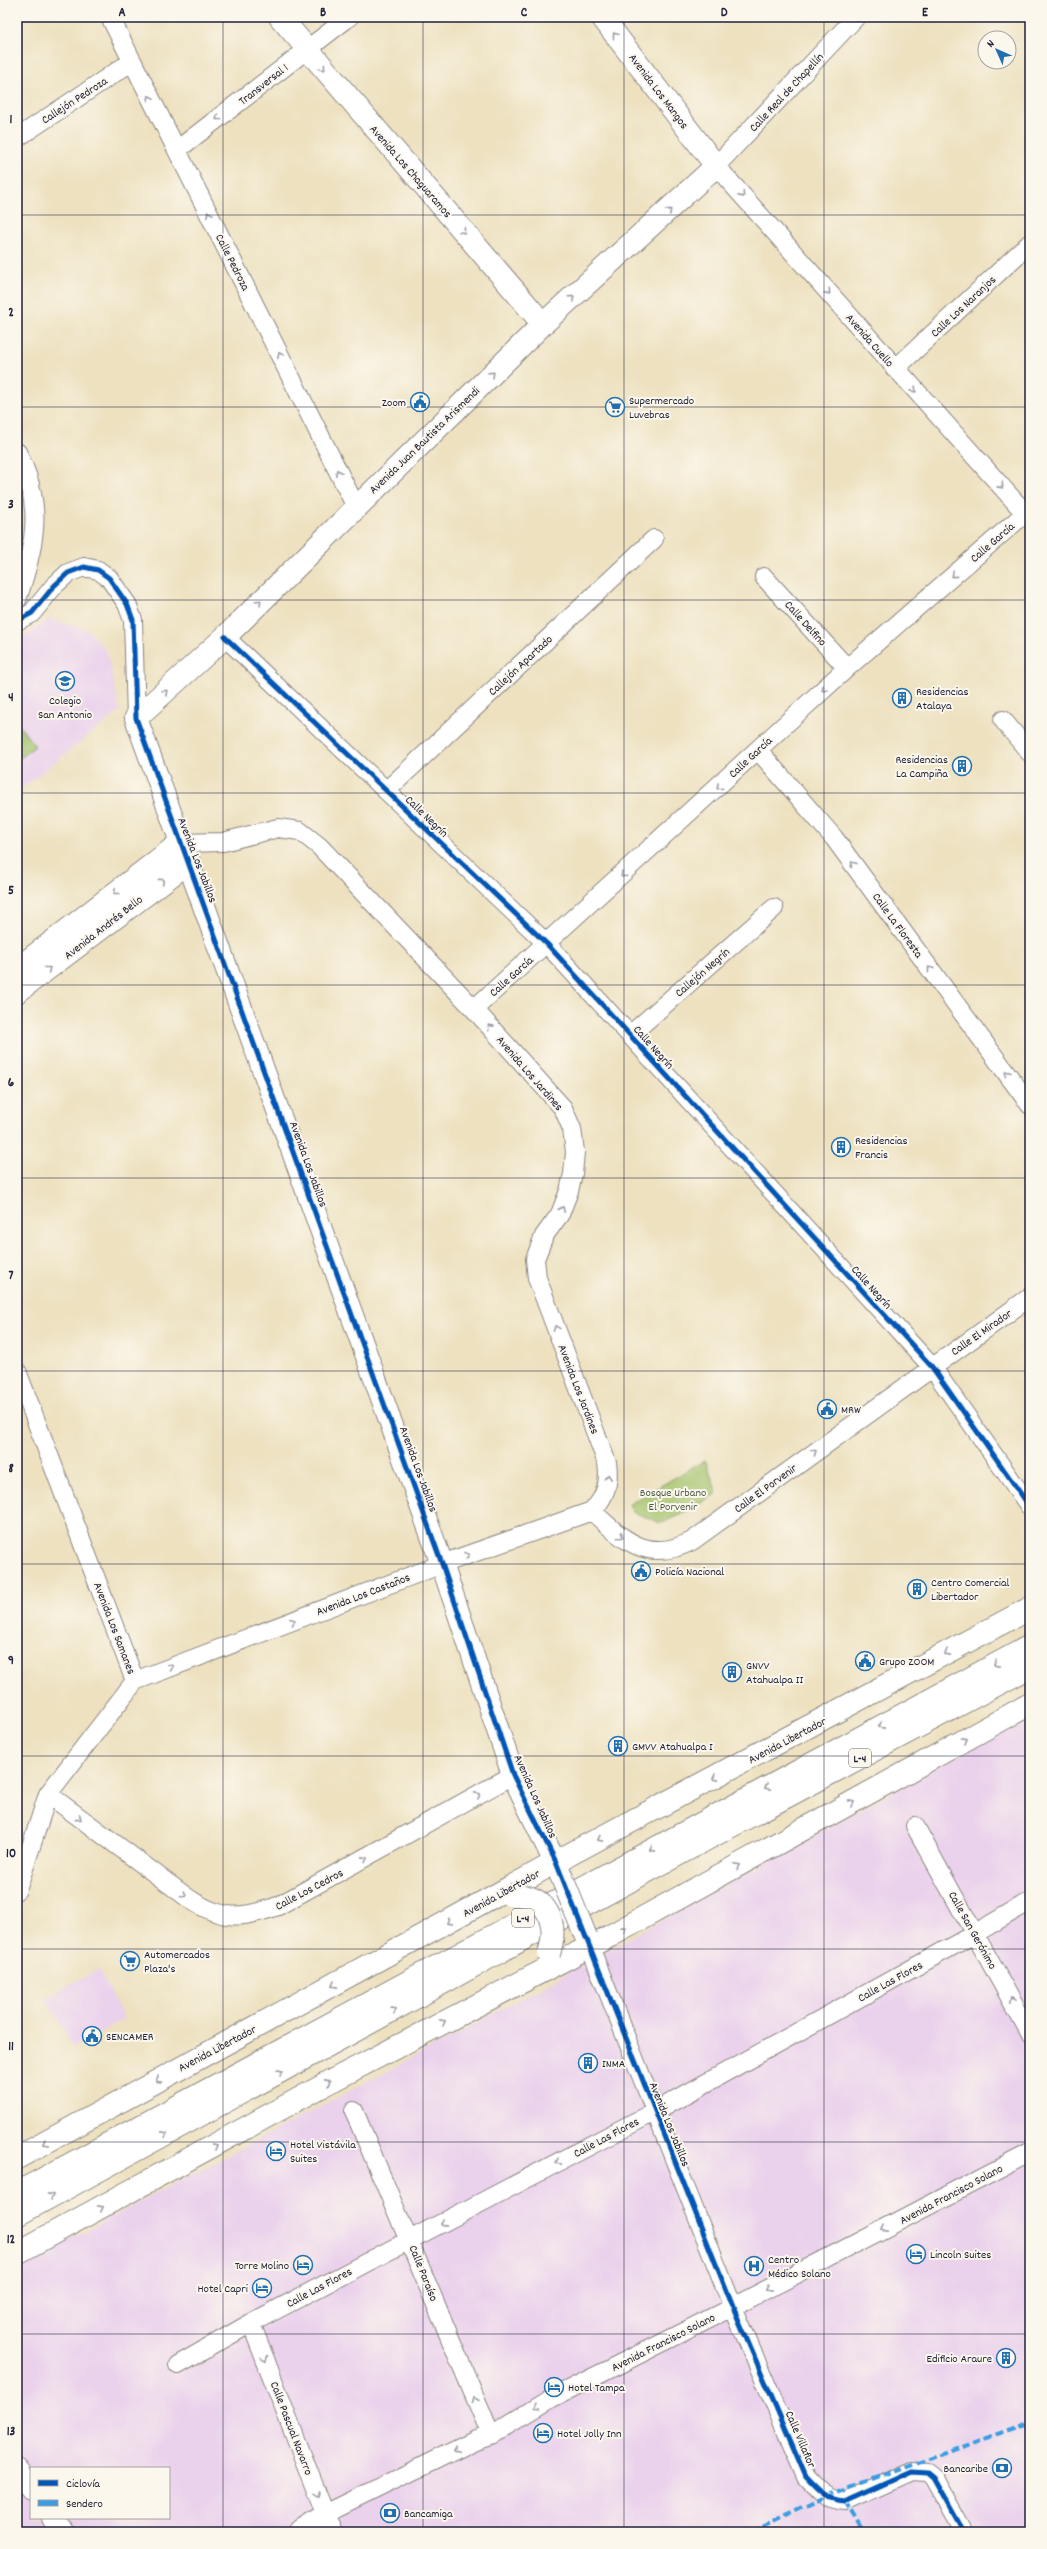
<svg xmlns="http://www.w3.org/2000/svg" width="1047" height="2549" font-family="Dekko,sans-serif">
<rect width="100%" height="100%" fill="#fbf7ec"/>
<filter id="ink" filterUnits="userSpaceOnUse"><feTurbulence type="fractalNoise" baseFrequency=".025" numOctaves="2"/><feDisplacementMap in="SourceGraphic" scale="8" xChannelSelector="R" yChannelSelector="G"/><feConvolveMatrix kernelMatrix="1 2 1 2 8 2 1 2 1" color-interpolation-filters="sRGB"/></filter>
<filter id="wash" filterUnits="userSpaceOnUse"><feTurbulence type="fractalNoise" baseFrequency=".012" numOctaves="4" result="noise"/><feDisplacementMap in="SourceGraphic" scale="16" xChannelSelector="R" yChannelSelector="G"/><feGaussianBlur stdDeviation="0.9" result="paint"/><feColorMatrix in="noise" values="0 0 0 0 0 0 0 0 0 0 0 0 0 0 0 0 0 1.4 0 .05"/><feComposite in="paint" operator="in"/></filter>
<g filter="url(#wash)">
<rect width="100%" height="100%" fill="#ede1c0"/>
<path fill="#ead1ec" fill-rule="evenodd" d="M48 619 88 630 107 652 120 711 17 792V643Z
M1030 1717V2532H17V2267L461 2032 931 1770ZM31 2468H169V2518H31Z
M99 1969 124 2019 73 2047 46 1998Z"/>
<path fill="#a3c269" stroke="#627252" d="M17 723 35 746 17 761Z
M705 1460 717 1493 681 1515 660 1523 634 1512 628 1505Z"/>
</g>
<g filter="url(#ink)">
<g fill="none" stroke-linecap="round" stroke-linejoin="round">
<defs>
<path id="street" d="M110 17 356 507
M856 17 716 166 1025 513
M17 138 131 62
M177 150 349 17
M895 369 1030 243
M17 452C45 505 35 545 17 600
M764 577 847 668
M17 621 32 613 54 586 68 573 84 567 98 570 109 578 127 604 133 620 136 718
M225 637 547 944 932 1367 1030 1507
M1003 720 1030 753
M758 750 834 838 1030 1105
M386 791 654 539
M474 1009 847 668 1030 509
M630 1035 774 908
M17 1371 135 1681 48 1794 17 1890
M592 1511C623 1540 648 1564 692 1541L1030 1297
M135 1681 442 1564 592 1511C606 1497 610 1482 607 1463L537 1278 535 1259 544 1236 560 1214 569 1191 573 1174 575 1152 572 1129 563 1108 474 1009 319 846 300 831 278 828 223 842 180 843
M48 1794 188 1898C222 1921 241 1919 278 1906L513 1775
M915 1826 1030 2034
M590 1947 733 2307 806 2477C818 2490 827 2500 845 2501L912 2471 927 2472 933 2477 964 2532
M354 2111 491 2435
M251 2323 325 2514 335 2532
M178 2365 251 2323 654 2112 976 1933 1030 1901
M297 2532 325 2514 476 2440 491 2435 552 2398 733 2307 1030 2153"/>
<path id="secondary" d="M280 17 543 324
M17 969 180 843
M17 992 189 862
M560 1873 513 1775 442 1564 136 718 225 637 543 324 716 166 602 17
M17 2158 576 1851 1030 1608
M17 2253 337 2078 610 1936 1030 1704
M17 2469 31 2488
M53 2518 63 2532"/>
<path id="primary" d="M17 2193 1030 1646
M17 2215 690 1848 1030 1667"/>
</defs>
<use href="#street" stroke="#88827e" stroke-width="20"/>
<use href="#secondary" stroke="#88827e" stroke-width="24"/>
<use href="#primary" stroke="#88827e" stroke-width="24"/>
<use href="#street" stroke="#fff" stroke-width="18"/>
<use href="#secondary" stroke="#fff" stroke-width="22"/>
<use href="#primary" stroke="#fff" stroke-width="22"/>
<defs>
<path id="secondary-bridge" d="M560 1873 586 1937
M510 1895C547 1894 559 1921 549 1954"/>
</defs>
<use href="#secondary-bridge" stroke="#88827e" stroke-width="24" stroke-linecap="butt"/>
<use href="#secondary-bridge" stroke="#fff" stroke-width="22"/>
<path stroke="#3c9ce2" stroke-width="4" stroke-dasharray="8 4" stroke-linecap="butt" d="M845 2501 863 2532
M751 2532 826 2496 1030 2421"/>
<defs>
<path id="cycleway" d="M17 621 32 613 54 586 68 573 84 567 98 570 109 578 127 604 133 620 136 718 442 1564 513 1775 556 1862 733 2307 806 2477C818 2490 827 2500 845 2501L912 2471 927 2472 933 2477 964 2532
M225 637 547 944 932 1367 1030 1507"/>
</defs>
<use href="#cycleway" stroke="#fbf7ec" stroke-width="8"/>
<use href="#cycleway" stroke="#0057b8" stroke-width="5"/>
</g>
<defs><path id="oneway-chevron" d="M-2-3.5L2.5 0L-2 3.5" fill="none" stroke-width="1.6" stroke-linecap="round" stroke-linejoin="round"/></defs>
<g stroke="#9c9ca7">
<use href="#oneway-chevron" transform="translate(615 35) rotate(-128)"/>
<use href="#oneway-chevron" transform="translate(323 68) rotate(49)"/>
<use href="#oneway-chevron" transform="translate(150 98) rotate(-117)"/>
<use href="#oneway-chevron" transform="translate(218 118) rotate(142)"/>
<use href="#oneway-chevron" transform="translate(742 195) rotate(48)"/>
<use href="#oneway-chevron" transform="translate(669 211) rotate(-42)"/>
<use href="#oneway-chevron" transform="translate(209 214) rotate(-117)"/>
<use href="#oneway-chevron" transform="translate(463 231) rotate(49)"/>
<use href="#oneway-chevron" transform="translate(828 292) rotate(49)"/>
<use href="#oneway-chevron" transform="translate(572 298) rotate(-42)"/>
<use href="#oneway-chevron" transform="translate(280 355) rotate(-117)"/>
<use href="#oneway-chevron" transform="translate(492 374) rotate(-44)"/>
<use href="#oneway-chevron" transform="translate(914 390) rotate(48)"/>
<use href="#oneway-chevron" transform="translate(338 472) rotate(-117)"/>
<use href="#oneway-chevron" transform="translate(1001 486) rotate(48)"/>
<use href="#oneway-chevron" transform="translate(954 575) rotate(139)"/>
<use href="#oneway-chevron" transform="translate(259 602) rotate(-45)"/>
<use href="#oneway-chevron" transform="translate(824 689) rotate(137)"/>
<use href="#oneway-chevron" transform="translate(165 692) rotate(-43)"/>
<use href="#oneway-chevron" transform="translate(719 787) rotate(137)"/>
<use href="#oneway-chevron" transform="translate(853 864) rotate(-126)"/>
<use href="#oneway-chevron" transform="translate(623 875) rotate(137)"/>
<use href="#oneway-chevron" transform="translate(162 881) rotate(-37)"/>
<use href="#oneway-chevron" transform="translate(116 892) rotate(142)"/>
<use href="#oneway-chevron" transform="translate(48 969) rotate(-38)"/>
<use href="#oneway-chevron" transform="translate(930 969) rotate(-126)"/>
<use href="#oneway-chevron" transform="translate(490 1027) rotate(-132)"/>
<use href="#oneway-chevron" transform="translate(1007 1073) rotate(-126)"/>
<use href="#oneway-chevron" transform="translate(562 1209) rotate(-66)"/>
<use href="#oneway-chevron" transform="translate(556 1328) rotate(-111)"/>
<use href="#oneway-chevron" transform="translate(814 1452) rotate(-36)"/>
<use href="#oneway-chevron" transform="translate(608 1477) rotate(-87)"/>
<use href="#oneway-chevron" transform="translate(621 1536) rotate(35)"/>
<use href="#oneway-chevron" transform="translate(467 1555) rotate(-20)"/>
<use href="#oneway-chevron" transform="translate(293 1621) rotate(-21)"/>
<use href="#oneway-chevron" transform="translate(947 1653) rotate(151)"/>
<use href="#oneway-chevron" transform="translate(996 1664) rotate(152)"/>
<use href="#oneway-chevron" transform="translate(171 1667) rotate(-21)"/>
<use href="#oneway-chevron" transform="translate(881 1726) rotate(152)"/>
<use href="#oneway-chevron" transform="translate(965 1740) rotate(-29)"/>
<use href="#oneway-chevron" transform="translate(715 1778) rotate(152)"/>
<use href="#oneway-chevron" transform="translate(767 1787) rotate(152)"/>
<use href="#oneway-chevron" transform="translate(478 1795) rotate(-29)"/>
<use href="#oneway-chevron" transform="translate(852 1803) rotate(-29)"/>
<use href="#oneway-chevron" transform="translate(79 1818) rotate(37)"/>
<use href="#oneway-chevron" transform="translate(600 1839) rotate(152)"/>
<use href="#oneway-chevron" transform="translate(652 1849) rotate(152)"/>
<use href="#oneway-chevron" transform="translate(365 1859) rotate(-29)"/>
<use href="#oneway-chevron" transform="translate(738 1866) rotate(-29)"/>
<use href="#oneway-chevron" transform="translate(184 1895) rotate(34)"/>
<use href="#oneway-chevron" transform="translate(449 1922) rotate(151)"/>
<use href="#oneway-chevron" transform="translate(624 1929) rotate(-29)"/>
<use href="#oneway-chevron" transform="translate(334 1985) rotate(151)"/>
<use href="#oneway-chevron" transform="translate(1012 2000) rotate(-118)"/>
<use href="#oneway-chevron" transform="translate(394 2010) rotate(-29)"/>
<use href="#oneway-chevron" transform="translate(443 2022) rotate(-28)"/>
<use href="#oneway-chevron" transform="translate(280 2072) rotate(-29)"/>
<use href="#oneway-chevron" transform="translate(158 2080) rotate(152)"/>
<use href="#oneway-chevron" transform="translate(328 2082) rotate(-29)"/>
<use href="#oneway-chevron" transform="translate(165 2134) rotate(-29)"/>
<use href="#oneway-chevron" transform="translate(45 2143) rotate(150)"/>
<use href="#oneway-chevron" transform="translate(215 2146) rotate(-29)"/>
<use href="#oneway-chevron" transform="translate(558 2162) rotate(152)"/>
<use href="#oneway-chevron" transform="translate(51 2196) rotate(-29)"/>
<use href="#oneway-chevron" transform="translate(101 2208) rotate(-28)"/>
<use href="#oneway-chevron" transform="translate(443 2223) rotate(152)"/>
<use href="#oneway-chevron" transform="translate(884 2229) rotate(152)"/>
<use href="#oneway-chevron" transform="translate(768 2289) rotate(152)"/>
<use href="#oneway-chevron" transform="translate(265 2359) rotate(69)"/>
<use href="#oneway-chevron" transform="translate(475 2400) rotate(-112)"/>
<use href="#oneway-chevron" transform="translate(536 2407) rotate(150)"/>
<use href="#oneway-chevron" transform="translate(455 2450) rotate(154)"/>
<use href="#oneway-chevron" transform="translate(317 2494) rotate(69)"/>
</g>
</g>
<path fill="none" stroke="#22223b" stroke-width="1" stroke-opacity="0.55" d="M223 17V2532M423 17V2532M624 17V2532M824 17V2532M17 215H1030M17 407H1030M17 600H1030M17 793H1030M17 985H1030M17 1178H1030M17 1371H1030M17 1564H1030M17 1756H1030M17 1949H1030M17 2142H1030M17 2334H1030"/>
<defs>
<symbol id="civic-ring" viewBox="-11 -11 22 22"><circle r="9.5" fill="#fbf7ec" stroke="#1f6fb2" stroke-width="1.5"/><path d="M-.6-6.5H3V-4.5H.6V-3L4-1V1h2V6H-6V1h2V-1L-.6-3ZM-1.2 2.5V6h2.4V2.5Z" fill="#1f6fb2"/></symbol>
<symbol id="supermarket-ring" viewBox="-11 -11 22 22"><circle r="9.5" fill="#fbf7ec" stroke="#1f6fb2" stroke-width="1.5"/><path d="M-6-5.5h2.5l.6 2H6L4.5 2H-2.5L-4.4-4H-6ZM-1.5 3.2a1.3 1.3 0 1 0 .1 0ZM3 3.2a1.3 1.3 0 1 0 .1 0Z" fill="#1f6fb2"/></symbol>
<symbol id="school-ring" viewBox="-11 -11 22 22"><circle r="9.5" fill="#fbf7ec" stroke="#1f6fb2" stroke-width="1.5"/><path d="M0-5L7-2L0 1L-7-2ZM-4 1L0 2.5L4 1V4Q0 6-4 4Z" fill="#1f6fb2"/></symbol>
<symbol id="building-ring" viewBox="-11 -11 22 22"><circle r="9.5" fill="#fbf7ec" stroke="#1f6fb2" stroke-width="1.5"/><path d="M-4-6H4V6H1V3H-1V6H-4ZM-2.5-4.3h1.7v1.8h-1.7ZM.8-4.3h1.7v1.8H.8ZM-2.5-1h1.7V.8h-1.7ZM.8-1h1.7V.8H.8Z" fill="#1f6fb2"/></symbol>
<symbol id="hotel-ring" viewBox="-11 -11 22 22"><circle r="9.5" fill="#fbf7ec" stroke="#1f6fb2" stroke-width="1.5"/><path d="M-6-4.5h1.5V1H6V5H4.5V3h-9V5H-6ZM-4 0a1.8 1.8 0 1 1 3.6 0ZM.5 0V-2.5h3Q6-2.5 6 0Z" fill="#1f6fb2"/></symbol>
<symbol id="hospital-ring" viewBox="-11 -11 22 22"><circle r="9.5" fill="#fbf7ec" stroke="#1f6fb2" stroke-width="1.5"/><path d="M-5-5h3v3.5h4V-5h3V5h-3V1.5h-4V5h-3Z" fill="#1f6fb2"/></symbol>
<symbol id="bank-ring" viewBox="-11 -11 22 22"><circle r="9.5" fill="#fbf7ec" stroke="#1f6fb2" stroke-width="1.5"/><path d="M-6-4H6V4H-6ZM0-2.3a2.3 2.3 0 1 0 0 4.6a2.3 2.3 0 1 0 0-4.6Z" fill="#1f6fb2"/></symbol>
</defs>
<g fill-rule="evenodd">
<use href="#civic-ring" x="409" y="391" width="22" height="22"/>
<use href="#supermarket-ring" x="604" y="396" width="22" height="22"/>
<use href="#school-ring" x="54" y="670" width="22" height="22"/>
<use href="#building-ring" x="891" y="687" width="22" height="22"/>
<use href="#building-ring" x="951" y="755" width="22" height="22"/>
<use href="#building-ring" x="830" y="1136" width="22" height="22"/>
<use href="#civic-ring" x="816" y="1398" width="22" height="22"/>
<use href="#civic-ring" x="630" y="1560" width="22" height="22"/>
<use href="#building-ring" x="906" y="1578" width="22" height="22"/>
<use href="#civic-ring" x="854" y="1650" width="22" height="22"/>
<use href="#building-ring" x="721" y="1661" width="22" height="22"/>
<use href="#building-ring" x="607" y="1735" width="22" height="22"/>
<use href="#supermarket-ring" x="119" y="1950" width="22" height="22"/>
<use href="#civic-ring" x="81" y="2025" width="22" height="22"/>
<use href="#building-ring" x="577" y="2052" width="22" height="22"/>
<use href="#hotel-ring" x="265" y="2140" width="22" height="22"/>
<use href="#hotel-ring" x="905" y="2243" width="22" height="22"/>
<use href="#hotel-ring" x="292" y="2254" width="22" height="22"/>
<use href="#hospital-ring" x="743" y="2255" width="22" height="22"/>
<use href="#hotel-ring" x="251" y="2277" width="22" height="22"/>
<use href="#building-ring" x="995" y="2347" width="22" height="22"/>
<use href="#hotel-ring" x="543" y="2376" width="22" height="22"/>
<use href="#hotel-ring" x="532" y="2422" width="22" height="22"/>
<use href="#bank-ring" x="991" y="2457" width="22" height="22"/>
<use href="#bank-ring" x="379" y="2502" width="22" height="22"/>
</g>
<g text-anchor="middle" stroke-width="4" stroke-linejoin="round" paint-order="stroke">
<g fill="#fbf7ec" stroke="#636270" stroke-width="1">
<rect x="849" y="1749" width="22" height="18" rx="3"/>
<rect x="512" y="1909" width="22" height="18" rx="3"/>
</g>
<g font-size="11" font-weight="bold" fill="#22223b">
<text x="860" y="1762">L-4</text>
<text x="523" y="1922">L-4</text>
</g>
<g font-size="12" fill="#22223b" stroke="#fbf7ec">
<text transform="translate(263 84) rotate(-38)" y="4">Transversal 1</text>
<text transform="translate(659 91) rotate(53)" y="4">Avenida Los Mangos</text>
<text transform="translate(786 92) rotate(-47)" y="4">Calle Real de Chapellín</text>
<text transform="translate(74 100) rotate(-33)" y="4">Callejón Pedroza</text>
<text transform="translate(411 171) rotate(49)" y="4">Avenida Los Chaguaramos</text>
<text transform="translate(233 262) rotate(63)" y="4">Calle Pedroza</text>
<text transform="translate(963 306) rotate(-43)" y="4">Calle Los Naranjos</text>
<text transform="translate(870 340) rotate(49)" y="4">Avenida Cuello</text>
<text transform="translate(424 440) rotate(-44)" y="4">Avenida Juan Bautista Arismendi</text>
<text transform="translate(992 542) rotate(-41)" y="4">Calle García</text>
<text transform="translate(806 623) rotate(48)" y="4">Calle Delfino</text>
<text transform="translate(520 665) rotate(-43)" y="4">Callejón Apartado</text>
<text transform="translate(750 757) rotate(-43)" y="4">Calle García</text>
<text transform="translate(427 816) rotate(44)" y="4">Calle Negrín</text>
<text transform="translate(198 860) rotate(69)" y="4">Avenida Los Jabillos</text>
<text transform="translate(898 925) rotate(54)" y="4">Calle La Floresta</text>
<text transform="translate(103 927) rotate(-38)" y="4">Avenida Andrés Bello</text>
<text transform="translate(702 972) rotate(-41)" y="4">Callejón Negrín</text>
<text transform="translate(511 976) rotate(-42)" y="4">Calle García</text>
<text transform="translate(654 1047) rotate(48)" y="4">Calle Negrín</text>
<text transform="translate(530 1073) rotate(49)" y="4">Avenida Los Jardines</text>
<text transform="translate(309 1164) rotate(70)" y="4">Avenida Los Jabillos</text>
<text transform="translate(872 1287) rotate(48)" y="4">Calle Negrín</text>
<text transform="translate(981 1332) rotate(-35)" y="4">Calle El Mirador</text>
<text transform="translate(579 1389) rotate(69)" y="4">Avenida Los Jardines</text>
<text transform="translate(419 1469) rotate(70)" y="4">Avenida Los Jabillos</text>
<text transform="translate(765 1488) rotate(-36)" y="4">Calle El Porvenir</text>
<text transform="translate(363 1594) rotate(-21)" y="4">Avenida Los Castaños</text>
<text transform="translate(115 1628) rotate(69)" y="4">Avenida Los Samanes</text>
<text transform="translate(787 1740) rotate(-28)" y="4">Avenida Libertador</text>
<text transform="translate(536 1796) rotate(66)" y="4">Avenida Los Jabillos</text>
<text transform="translate(309 1889) rotate(-28)" y="4">Calle Los Cedros</text>
<text transform="translate(501 1893) rotate(-29)" y="4">Avenida Libertador</text>
<text transform="translate(973 1930) rotate(61)" y="4">Calle San Gerónimo</text>
<text transform="translate(890 1981) rotate(-29)" y="4">Calle Las Flores</text>
<text transform="translate(217 2048) rotate(-28)" y="4">Avenida Libertador</text>
<text transform="translate(670 2124) rotate(68)" y="4">Avenida Los Jabillos</text>
<text transform="translate(606 2137) rotate(-28)" y="4">Calle Las Flores</text>
<text transform="translate(951 2194) rotate(-28)" y="4">Avenida Francisco Solano</text>
<text transform="translate(424 2273) rotate(68)" y="4">Calle Paraíso</text>
<text transform="translate(319 2287) rotate(-28)" y="4">Calle Las Flores</text>
<text transform="translate(663 2342) rotate(-27)" y="4">Avenida Francisco Solano</text>
<text transform="translate(292 2428) rotate(69)" y="4">Calle Pascual Navarro</text>
<text transform="translate(801 2439) rotate(67)" y="4">Calle Villaflor</text>
</g>
<g font-size="12" fill="#22223b" stroke="#fbf7ec" text-anchor="start">
<text x="629" y="404">Supermercado<tspan x="629" dy="14">Luvebras</tspan></text>
<text x="406" y="406" text-anchor="end">Zoom</text>
<text x="916" y="695">Residencias<tspan x="916" dy="14">Atalaya</tspan></text>
<text x="65" y="704" text-anchor="middle">Colegio<tspan x="65" dy="14">San Antonio</tspan></text>
<text x="948" y="763" text-anchor="end">Residencias<tspan x="948" dy="14">La Campiña</tspan></text>
<text x="855" y="1144">Residencias<tspan x="855" dy="14">Francis</tspan></text>
<text x="841" y="1413">MRW</text>
<text x="655" y="1575">Policía Nacional</text>
<text x="931" y="1586">Centro Comercial<tspan x="931" dy="14">Libertador</tspan></text>
<text x="879" y="1665">Grupo ZOOM</text>
<text x="746" y="1669">GNVV<tspan x="746" dy="14">Atahualpa II</tspan></text>
<text x="632" y="1750">GMVV Atahualpa I</text>
<text x="144" y="1958">Automercados<tspan x="144" dy="14">Plaza's</tspan></text>
<text x="106" y="2040">SENCAMER</text>
<text x="602" y="2067">INMA</text>
<text x="290" y="2148">Hotel Vistávila<tspan x="290" dy="14">Suites</tspan></text>
<text x="930" y="2258">Lincoln Suites</text>
<text x="768" y="2263">Centro<tspan x="768" dy="14">Médico Solano</tspan></text>
<text x="289" y="2269" text-anchor="end">Torre Molino</text>
<text x="248" y="2292" text-anchor="end">Hotel Capri</text>
<text x="992" y="2362" text-anchor="end">Edificio Araure</text>
<text x="568" y="2391">Hotel Tampa</text>
<text x="557" y="2437">Hotel Jolly Inn</text>
<text x="988" y="2472" text-anchor="end">Bancaribe</text>
<text x="404" y="2517">Bancamiga</text>
</g>
<g font-size="12" fill="#4f5a4b" stroke="#fbf7ec">
<text x="673" y="1496">Bosque Urbano<tspan x="673" dy="14">El Porvenir</tspan></text>
</g>
</g>
<rect width="1047" height="2549" fill="none" stroke="#fbf7ec" stroke-width="44"/>
<rect x="30" y="2467" width="140" height="52" fill="#fbf7ec" stroke="#a4a2a5"/>
<rect x="38" y="2480" width="20" height="6" fill="#0057b8" stroke="#a4a2a5"/>
<text x="66" y="2487" font-size="12" fill="#22223b">Ciclovía</text>
<rect x="38" y="2500" width="20" height="6" fill="#3c9ce2" stroke="#a4a2a5"/>
<text x="66" y="2507" font-size="12" fill="#22223b">Sendero</text>
<g transform="translate(997 50) rotate(315)"><circle r="19" fill="#fbf7ec" stroke="#a4a2a5"/>
<path d="M0-3L7 15L0 10L-7 15Z" fill="#1f6fb2"/>
<text y="-6" font-size="11" font-weight="bold" text-anchor="middle" fill="#22223b">N</text>
</g>
<rect x="22" y="22" width="1003" height="2505" fill="none" stroke="#22223b" stroke-width="1.5"/>
<g font-size="13" text-anchor="middle" font-weight="bold" fill="#22223b">
<text x="122" y="16">A</text>
<text x="323" y="16">B</text>
<text x="524" y="16">C</text>
<text x="724" y="16">D</text>
<text x="925" y="16">E</text>
<text x="11" y="123">1</text>
<text x="11" y="316">2</text>
<text x="11" y="508">3</text>
<text x="11" y="701">4</text>
<text x="11" y="894">5</text>
<text x="11" y="1086">6</text>
<text x="11" y="1279">7</text>
<text x="11" y="1472">8</text>
<text x="11" y="1664">9</text>
<text x="11" y="1857">10</text>
<text x="11" y="2050">11</text>
<text x="11" y="2243">12</text>
<text x="11" y="2435">13</text>
</g>
</svg>
